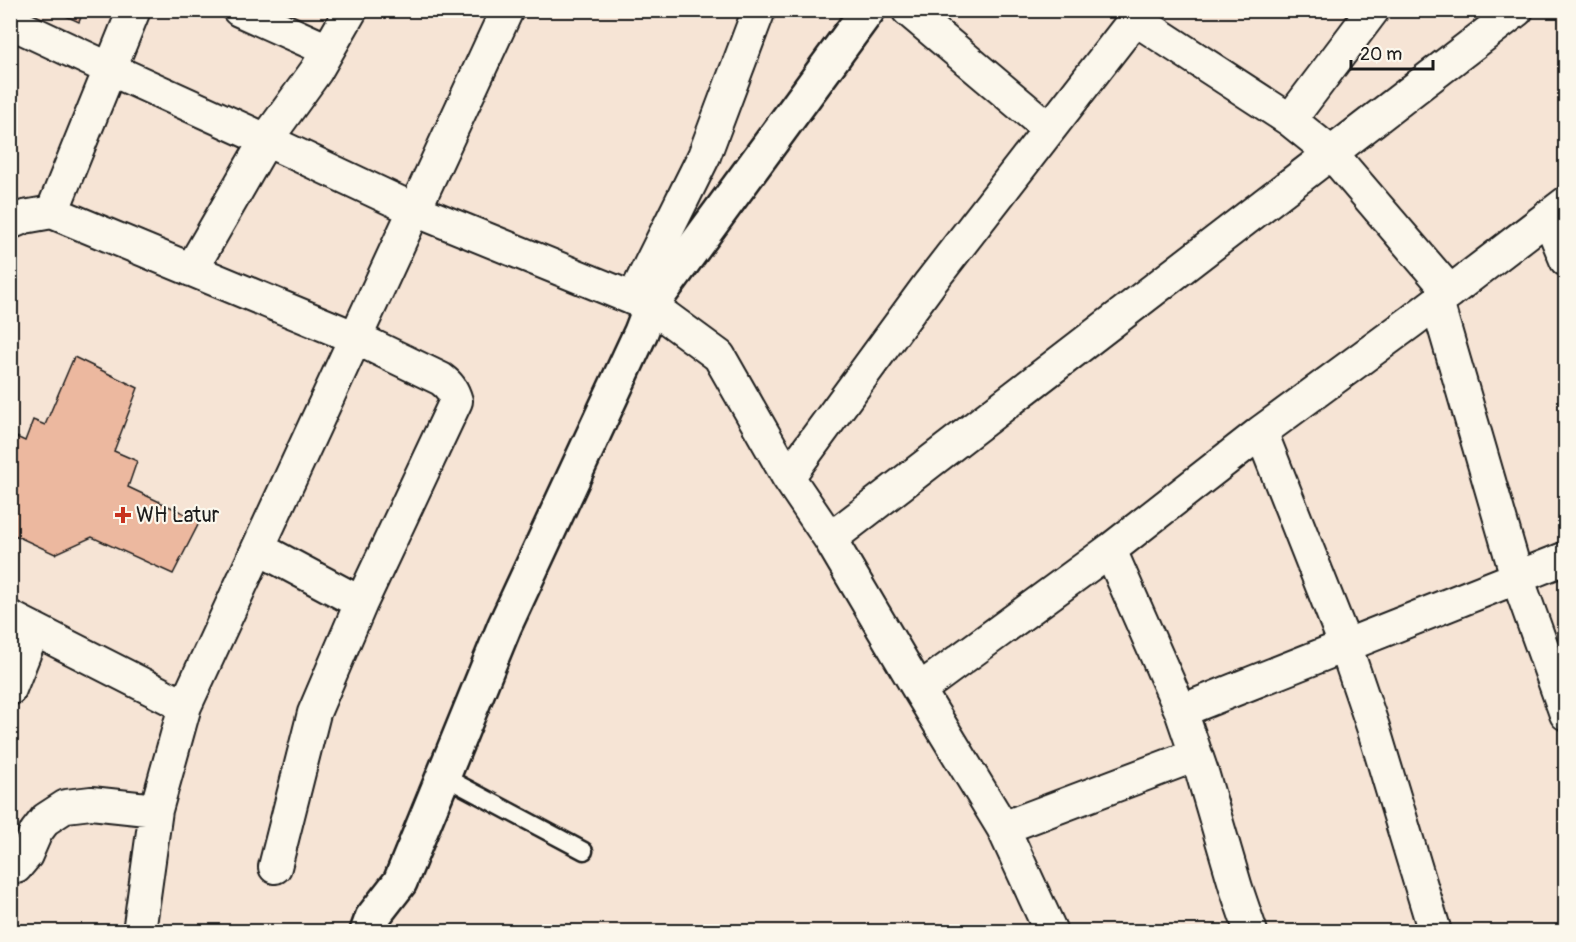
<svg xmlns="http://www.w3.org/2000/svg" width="1576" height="942" font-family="Pangolin,sans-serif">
<rect width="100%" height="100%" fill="#f6e4d5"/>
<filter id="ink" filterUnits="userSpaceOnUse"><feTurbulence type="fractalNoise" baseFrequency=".0167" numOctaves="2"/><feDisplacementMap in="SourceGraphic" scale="12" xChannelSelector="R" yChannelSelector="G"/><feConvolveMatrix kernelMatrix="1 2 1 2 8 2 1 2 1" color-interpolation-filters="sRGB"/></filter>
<g filter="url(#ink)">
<path fill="#ecb89f" stroke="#1c1c1c" stroke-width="1.5" d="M53 10H84L79 22Z
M74 357 138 388 114 451 137 461 128 487 200 521 173 574 92 537 55 554 10 533V434L25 441 33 420 45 425Z"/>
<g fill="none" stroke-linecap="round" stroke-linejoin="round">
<defs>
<path id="service" d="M443 776 584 851"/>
<path id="minor" d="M239 10 328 50
M351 10 316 71 266 140 415 210 651 306 719 356 788 477 830 539 919 690 1003 828 1051 932
M908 10 1049 129
M1135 19 1290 120 1331 153 1450 292
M10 22 110 69 266 140 191 270
M1290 120 1373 10
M52 212 134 10
M1548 216 1566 260
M10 223 24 217 52 212 356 338 441 379C449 385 453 390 456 401L361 603 314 713 275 867
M633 299 704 156 759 10
M1437 302 1517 577 1566 714
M1261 432 1343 639 1373 727 1435 932
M788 477 930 283 1142 10
M830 539 1517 10
M258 548 361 603
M1110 550 1181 711 1202 772 1236 888 1251 932
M10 617 185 706
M10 689 34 629
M919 690 1110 550 1261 432 1412 321 1566 203
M1181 711 1566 558
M1003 828 1196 755
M10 868 16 867 26 855 36 832 46 819 66 806 91 803 156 810
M139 932 156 810 185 706 507 10"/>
<path id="tertiary" d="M367 932 372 918 400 882 505 625 641 332 651 306 868 10"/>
</defs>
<use href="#service" stroke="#1c1c1c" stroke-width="21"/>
<use href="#minor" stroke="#1c1c1c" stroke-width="36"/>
<use href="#tertiary" stroke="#1c1c1c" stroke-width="38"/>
<use href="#service" stroke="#fbf7ec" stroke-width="16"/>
<use href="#minor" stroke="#fbf7ec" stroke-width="32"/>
<use href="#tertiary" stroke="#fbf7ec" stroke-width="33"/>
</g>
</g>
<path fill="#c8321e" stroke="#fbf7ec" stroke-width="2" d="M120 506h6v6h6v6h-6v6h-6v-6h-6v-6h6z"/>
<g text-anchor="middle" stroke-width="4.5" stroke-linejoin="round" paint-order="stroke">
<g font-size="21" fill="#1c1c1c" stroke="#fbf7ec" text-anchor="start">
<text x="136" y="522">WH Latur</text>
</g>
</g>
<rect width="1576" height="942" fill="none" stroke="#fbf7ec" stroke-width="36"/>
<rect x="18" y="18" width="1540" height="906" fill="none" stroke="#1c1c1c" stroke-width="2" filter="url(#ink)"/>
<path d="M1351 60v9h82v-9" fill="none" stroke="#1c1c1c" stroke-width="3"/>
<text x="1360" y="60" font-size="18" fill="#1c1c1c" stroke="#fbf7ec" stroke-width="4.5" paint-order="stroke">20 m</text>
</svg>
